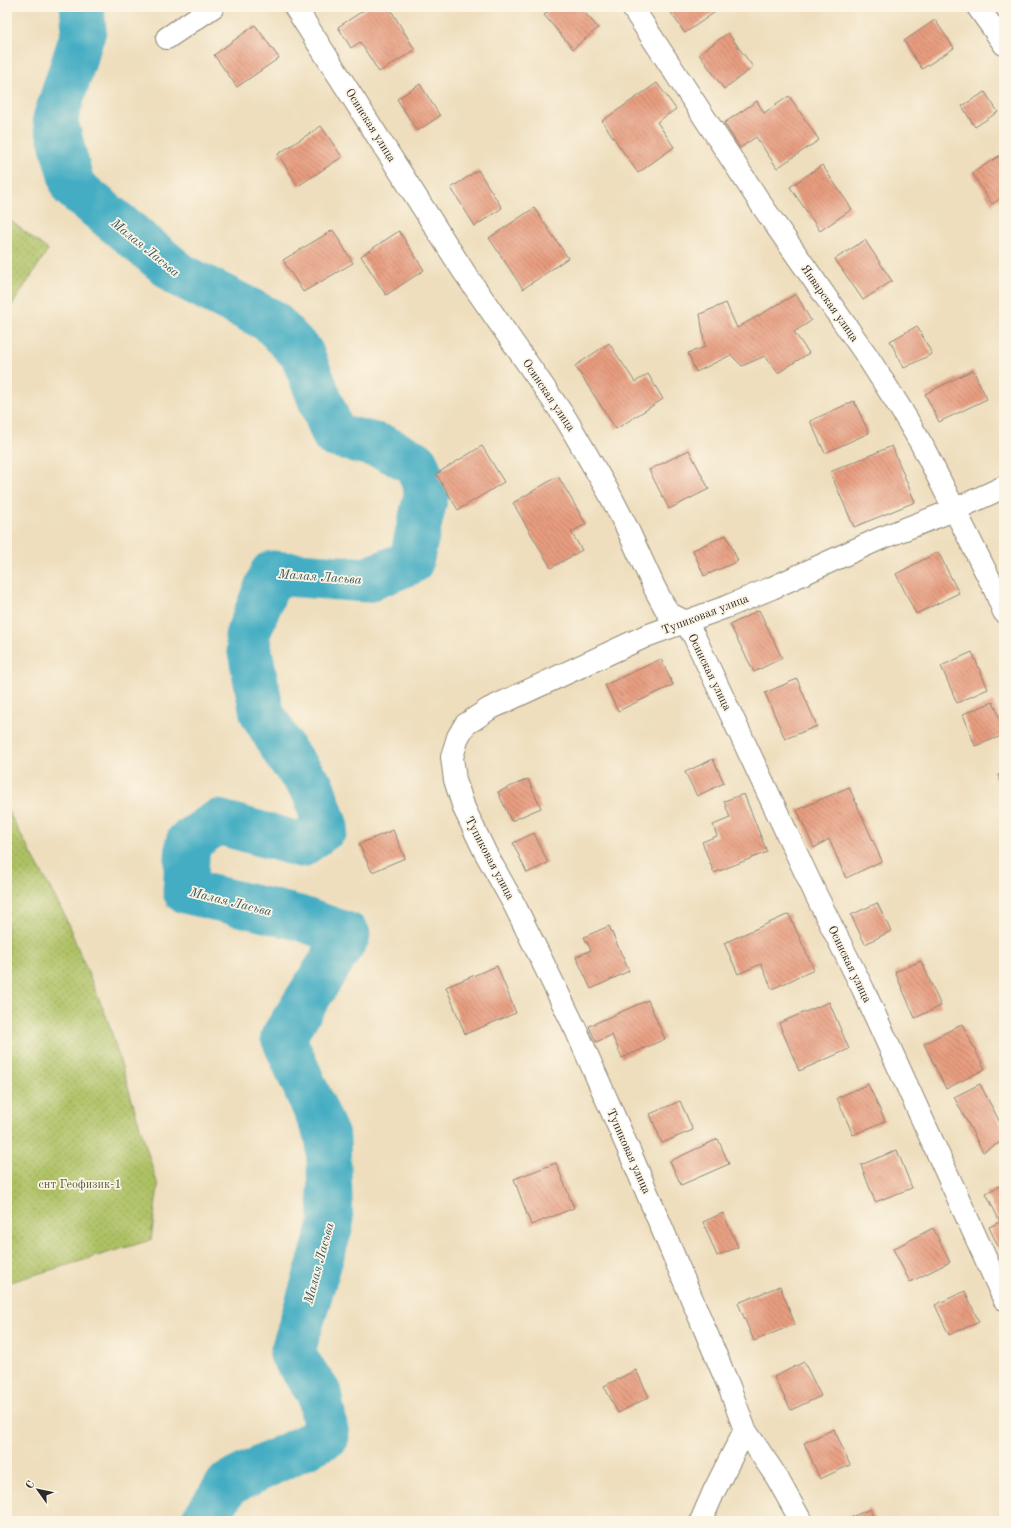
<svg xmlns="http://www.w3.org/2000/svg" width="1011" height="1528" font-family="'Old Standard TT',serif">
<defs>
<pattern id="green-dots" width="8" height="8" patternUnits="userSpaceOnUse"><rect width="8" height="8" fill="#adc164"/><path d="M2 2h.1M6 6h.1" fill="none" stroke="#8d9d53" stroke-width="1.8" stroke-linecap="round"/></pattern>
<pattern id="building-back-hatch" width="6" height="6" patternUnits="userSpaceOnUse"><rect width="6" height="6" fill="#e79c7f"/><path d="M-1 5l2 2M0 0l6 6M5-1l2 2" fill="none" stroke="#bb7f68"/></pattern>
</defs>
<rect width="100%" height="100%" fill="#fcf5e5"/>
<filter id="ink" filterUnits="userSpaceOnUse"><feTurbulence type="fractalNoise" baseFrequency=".025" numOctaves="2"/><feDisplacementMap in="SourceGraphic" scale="8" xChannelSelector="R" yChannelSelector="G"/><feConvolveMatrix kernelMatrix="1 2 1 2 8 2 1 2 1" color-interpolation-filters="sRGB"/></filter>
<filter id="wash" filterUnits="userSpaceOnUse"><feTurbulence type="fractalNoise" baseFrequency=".012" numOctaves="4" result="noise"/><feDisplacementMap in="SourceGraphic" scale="16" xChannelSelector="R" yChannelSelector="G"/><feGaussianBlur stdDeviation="0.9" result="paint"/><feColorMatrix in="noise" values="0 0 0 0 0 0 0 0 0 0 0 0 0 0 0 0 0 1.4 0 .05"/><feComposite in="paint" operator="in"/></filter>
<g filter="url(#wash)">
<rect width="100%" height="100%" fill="#eedebd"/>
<path fill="url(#green-dots)" stroke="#6c7648" d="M7 218 48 250 7 313Z
M7 809 63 912 108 1021 158 1186 151 1240 7 1283Z"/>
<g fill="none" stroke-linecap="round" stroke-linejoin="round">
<path stroke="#44adc3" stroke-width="45" d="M82 7 84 30 55 119 73 187 180 275 271 321 302 354 334 435 383 447 416 463 427 491 411 562 366 580 272 573 247 636 262 713 286 754 313 789 326 827 301 845 218 822 188 842 185 891 299 918 348 935 283 1037 328 1139 331 1225 292 1354 319 1393 327 1436 228 1484 203 1521"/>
</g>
<g id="blocks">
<path fill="url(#building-back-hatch)" d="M369 7H389L415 50 379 72 360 42 351 48 338 27Z
M553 7H580L598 28 573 49 544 15Z
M667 7H720L721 8 685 33Z
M935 20 954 48 922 69 904 41Z
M255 25 279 58 237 87 214 55Z
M728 33 753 67 724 89 699 54Z
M657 83 676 109 657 122 674 147 638 173 602 121Z
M420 84 440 116 417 131 397 99Z
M985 92 998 112 975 127 962 106Z
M789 96 819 140 777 168 756 137 740 148 724 123 757 101 764 113Z
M321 126 342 157 298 186 278 154Z
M1004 153V196L992 204 972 173Z
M822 165 852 209 820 231 790 187Z
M478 170 502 208 475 226 451 188Z
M534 208 568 258 523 289 489 238Z
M333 230 353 263 303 292 283 260Z
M399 231 424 270 386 295 361 256Z
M865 240 892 281 863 300 835 259Z
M796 294 811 321 794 332 809 353 778 373 765 356 742 366 731 355 696 372 688 353 705 347 700 314 726 303 737 328Z
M917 326 932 354 904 368 890 341Z
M609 343 635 382 648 374 663 399 616 429 575 366Z
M973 370 987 399 939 422 925 394Z
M854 401 869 433 825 453 810 421Z
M482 446 504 482 458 510 436 474Z
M892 446 915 502 854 527 830 472Z
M689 450 709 489 669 509 649 470Z
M558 476 586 524 571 532 582 550 551 568 513 503Z
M726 535 738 561 704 576 693 550Z
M938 552 959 593 916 614 896 574Z
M759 610 782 658 754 672 730 625Z
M972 652 988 689 957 703 941 666Z
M661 659 673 685 618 711 605 685Z
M797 679 817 726 785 739 765 693Z
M993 702 1004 729V735L975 746 963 714Z
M713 759 724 783 697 796 685 772Z
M1004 772V790L998 775Z
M528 779 541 808 511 821 498 792Z
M849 787 882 861 846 878 829 839 814 848 797 810Z
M744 794 767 852 714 873 702 842 717 836 713 825 730 818 724 801Z
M393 830 405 858 372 872 359 844Z
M534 833 548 863 527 873 513 843Z
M877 903 891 931 865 944 851 915Z
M789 914 814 970 772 989 761 964 738 974 724 943Z
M609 926 629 971 591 989 576 957 591 950 584 937Z
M921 961 941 1006 915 1018 895 972Z
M497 966 516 1013 465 1034 446 987Z
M648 1000 665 1039 622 1058 612 1035 596 1042 589 1026Z
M829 1002 849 1049 799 1071 779 1023Z
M962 1024 985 1069 946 1089 924 1044Z
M868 1084 885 1121 853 1135 837 1098Z
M980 1084 1004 1130V1140L983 1152 954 1097Z
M680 1101 693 1130 662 1143 650 1114Z
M718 1139 729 1164 681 1185 670 1161Z
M897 1150 912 1188 875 1202 861 1165Z
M556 1163 574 1208 531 1225 514 1179Z
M1004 1184V1259L989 1227 1000 1222 986 1193Z
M723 1213 738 1247 717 1256 703 1222Z
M933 1228 950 1262 910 1282 893 1249Z
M780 1286 795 1324 754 1341 738 1303Z
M965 1291 979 1322 949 1335 935 1305Z
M804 1362 821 1396 791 1410 774 1377Z
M636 1370 649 1397 618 1413 604 1386Z
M834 1429 850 1465 820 1479 804 1443Z
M870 1509 875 1521H842Z"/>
</g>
</g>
<g filter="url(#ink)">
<use href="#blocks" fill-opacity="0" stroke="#8c8474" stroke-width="1"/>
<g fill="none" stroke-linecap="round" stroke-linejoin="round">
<defs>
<path id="street" d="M295 7 464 272 566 419 609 493 627 528 655 589 668 613 684 621 694 636 817 897 863 989 1004 1299
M632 7 763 207 867 356 902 411 922 445 995 590 1004 612
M978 7 1004 44
M167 38 213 7
M701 1521 714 1491 745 1430
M801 1521 776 1476 745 1430 730 1389 634 1162 577 1032 515 906 485 852 464 808 455 780 452 757 458 737 465 725 489 709 646 636 726 607 772 588 879 539 954 510 1004 487"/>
</defs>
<use href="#street" stroke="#8c8474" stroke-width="24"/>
<use href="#street" stroke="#fff" stroke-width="22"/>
</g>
</g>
<g text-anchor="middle" stroke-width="3.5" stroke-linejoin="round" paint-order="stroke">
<g font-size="12" fill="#2b2b2b" stroke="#fcf5e5">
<text transform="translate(371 125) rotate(58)" y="4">Осинская улица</text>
<text transform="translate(830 303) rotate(55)" y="4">Январская улица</text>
<text transform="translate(549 395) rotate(56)" y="4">Осинская улица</text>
<text transform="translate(705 614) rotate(-21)" y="4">Тупиковая улица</text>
<text transform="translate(710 672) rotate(64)" y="4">Осинская улица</text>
<text transform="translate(490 858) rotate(62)" y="4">Тупиковая улица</text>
<text transform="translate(850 964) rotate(64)" y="4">Осинская улица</text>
<text transform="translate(629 1151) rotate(66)" y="4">Тупиковая улица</text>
</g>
<g font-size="12" fill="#52583c" stroke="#fcf5e5">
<text x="80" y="1188">снт Геофизик-1</text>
</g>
<g font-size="13" font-style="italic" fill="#345860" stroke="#fcf5e5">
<text transform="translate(146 247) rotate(39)" y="5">Малая Ласьва</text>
<text transform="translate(320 576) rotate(4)" y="5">Малая Ласьва</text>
<text transform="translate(231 901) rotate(14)" y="5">Малая Ласьва</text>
<text transform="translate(318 1263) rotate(-75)" y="5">Малая Ласьва</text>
</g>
</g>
<rect width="1011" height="1528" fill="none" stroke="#fcf5e5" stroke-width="24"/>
<g transform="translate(38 1490) rotate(303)" stroke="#fcf5e5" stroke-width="3" paint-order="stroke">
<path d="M0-3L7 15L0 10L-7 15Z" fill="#2b2b2b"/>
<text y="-6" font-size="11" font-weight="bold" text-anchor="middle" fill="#2b2b2b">С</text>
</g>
</svg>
